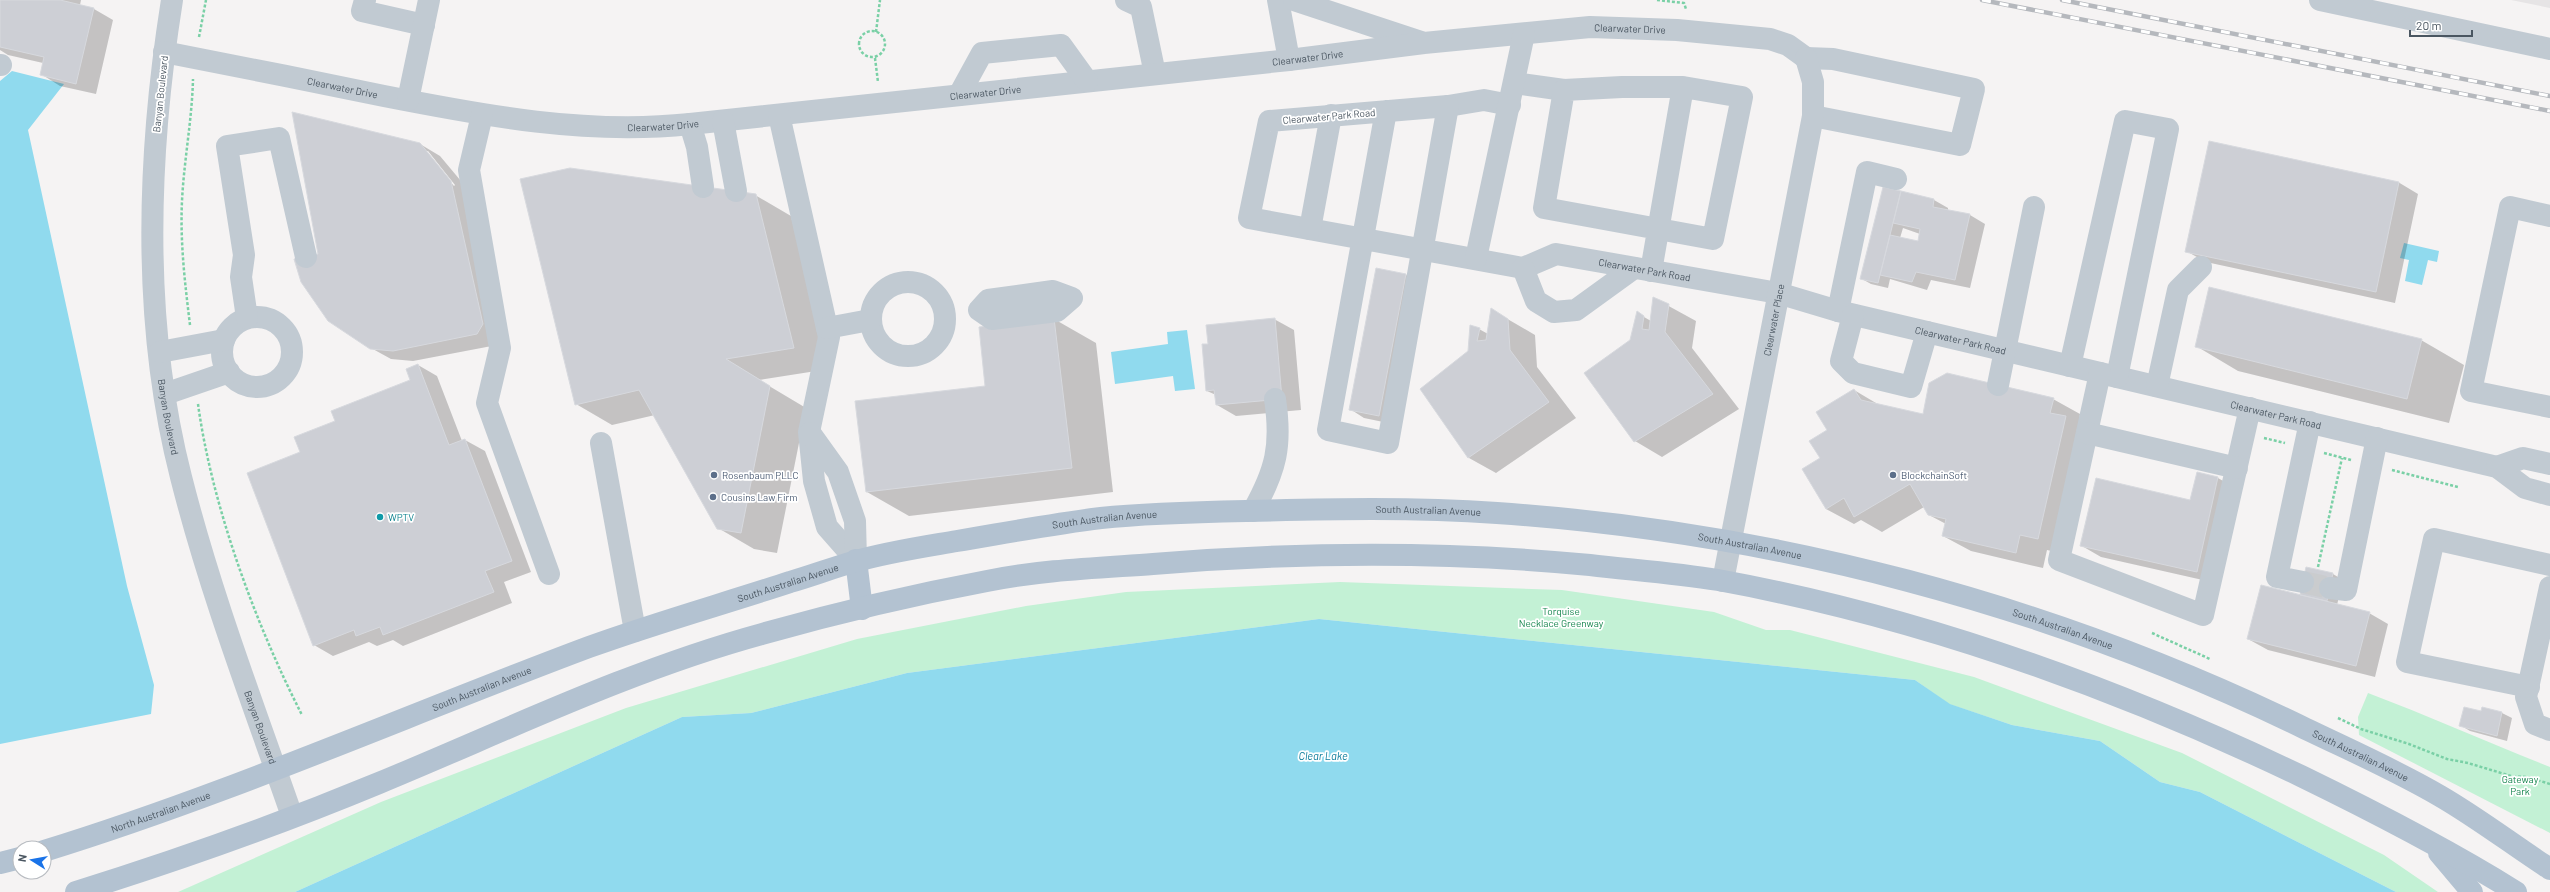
<svg xmlns="http://www.w3.org/2000/svg" width="2550" height="892" font-family="Barlow,sans-serif">
<rect width="100%" height="100%" fill="#f5f3f3"/>
<path fill="#e6e4e5" d="M2511 0H2550V8Z"/>
<path fill="#c3f1d5" d="M1340 582 1562 590 1714 612 1766 630H1790L1974 677 2182 753 2384 855 2438 892H2396L2200 792 2160 782 2100 741 2012 725 1949 704 1915 680 1319 619 907 673 751 713 682 717 295 892H178L381 802 626 708 857 639 1026 606 1126 592Z
M2368 693C2429 716 2489 743 2550 767V833L2359 735 2358 717Z"/>
<path fill="#90daee" d="M12 71 64 84 28 130 127 586 154 685 151 714 0 744V81Z
M2404 243 2439 251 2437 262 2428 260 2422 285 2405 281 2409 260 2400 258Z
M1187 330 1195 389 1175 391 1173 376 1115 384 1111 352 1168 344 1167 332Z
M1319 619 1915 680 1950 704 2012 725 2100 741 2160 782 2200 792 2396 892H295L682 717 751 713 907 673Z"/>
<path fill="#0003" fill-rule="evenodd" d="M0 0H81L80 5 94 9 113 20 96 94 60 86 41 74 43 63 8 55 0 50Z
M420 144 440 156 471 193 497 345 413 361 391 359 371 348 320 255ZM425 151H428L455 185 454 186Z
M2398 182 2418 194 2395 303 2206 262 2186 251Z
M1883 188 1934 200 1948 208V211L1970 215 1985 224 1970 288 1931 280 1927 290 1890 279 1888 288 1871 284 1862 279ZM1903 228 1920 234 1918 242 1900 238Z
M755 195 791 216 829 369 759 380 806 408 777 553 754 549 718 528 655 415 612 425 576 404Z
M1377 269 1406 275 1421 284 1393 424 1364 418 1350 409Z
M1654 298 1696 321 1692 348 1739 409 1662 457 1635 441 1637 313 1651 321Z
M1492 310 1535 335 1537 367 1576 418 1496 473 1469 458 1422 389 1469 352 1479 329 1488 334Z
M1054 319 1096 343 1113 492 909 516 867 492 986 387Z
M1274 319 1294 330 1301 410 1236 416 1217 405 1216 395 1207 391Z
M2421 340 2464 365 2449 423 2238 371 2196 346Z
M418 365 437 376 462 441 465 440 485 451 531 572 504 582 512 603 403 646 393 640 377 646 369 642 333 656 314 645 302 453 337 422 411 381Z
M1854 390 1881 406 1923 415 2053 399 2080 414 2065 554 2047 550 2043 568 1971 551 1943 536 1946 524 1929 515 1924 507 1882 532 1861 520 1854 524 1826 509 1821 459 1828 431Z
M2218 478 2237 489 2216 583 2101 557 2082 546 2191 501Z
M2307 568 2333 574 2343 580 2337 605 2369 613 2388 624 2375 677 2268 650 2248 639 2300 596Z
M2483 708 2502 713 2512 718 2507 741 2470 731 2460 725 2482 712Z"/>
<path fill="#cdcfd5" stroke="#d7d9de" d="M0 0H60L94 8 76 84 40 75 44 57 0 47Z
M292 112 420 143 451 181 483 324 477 334 393 351 370 349 328 321 301 282 294 259 318 254Z
M2209 141 2399 182 2376 292 2185 252Z
M570 168 756 194 794 348 726 359 770 386 741 533 717 529 639 390 575 405 520 179Z
M1883 187 1901 191 1878 283 1860 279Z
M1901 191 1934 199 1933 207 1970 214 1955 280 1916 272 1912 282 1880 275 1890 235 1918 241 1920 229 1893 223Z
M1376 268 1406 274 1379 416 1349 410Z
M2209 287 2422 339 2407 399 2195 347Z
M1653 297 1669 304 1665 332 1713 394 1634 442 1584 373 1630 340 1637 311 1644 316 1642 329 1649 330Z
M1491 308 1508 319 1510 350 1549 402 1468 458 1420 389 1468 351 1470 325 1480 328 1477 341 1486 340Z
M1054 318 1072 468 866 492 855 401 985 386 979 327Z
M1275 318 1282 399 1216 405 1214 390 1206 391 1202 344H1208L1206 325Z
M418 364 449 445 465 439 512 561 485 571 494 592 383 635 380 627 356 636 354 630 313 646 247 473 300 452 294 437 335 421 331 411 410 380 406 369Z
M1947 373 2054 398 2050 413 2066 416 2038 539 2020 535 2016 553 1942 536 1946 519 1928 515 1910 484 1854 517 1844 498 1826 509 1802 469 1820 458 1809 441 1827 430 1816 412 1854 389 1861 400 1923 414 1929 383Z
M2197 472 2218 477 2197 572 2080 546 2096 478 2190 500Z
M2306 567 2333 573 2327 601 2300 595Z
M2261 585 2370 612 2356 666 2247 639Z
M2464 707 2481 711 2482 707 2502 712 2497 736 2459 726Z"/>
<g fill="none" stroke-linecap="round" stroke-linejoin="round">
<path stroke="#caccce" stroke-width="22" stroke-dasharray="22 11" stroke-linecap="butt" d="M2303 582 2330 588"/>
<path stroke="#7ad0a6" stroke-width="2.5" stroke-dasharray="3 2" stroke-linecap="butt" d="M1657 0 1684 3 1686 9
M859 44a13 13 0 1 1 26 0a13 13 0 1 1-26 0Z
M876 32 880 0
M199 37 206 0
M875 58 878 82
M190 325C185 284 180 242 182 201 184 160 192 120 193 79
M198 404C212 506 255 623 302 715
M2264 438 2285 443
M2324 453 2351 460
M2392 470 2458 487
M2318 567 2342 458
M2152 633 2210 659
M2338 718 2361 729 2409 744 2447 759 2468 763 2511 776 2527 777 2550 784"/>
<g stroke="#c1cad2" stroke-width="22">
<path id="s1" d="M172 0C147 157 141 321 181 477 210 592 253 704 292 816"/>
<path d="M365 0 362 11 424 25"/>
<path d="M1126 0 1141 7 1155 74"/>
<path d="M1278 0 1289 60"/>
<path d="M1294 0 1421 42"/>
<path d="M2320 0 2550 49"/>
<path id="s2" d="M164 52C237 66 311 81 384 96 486 116 586 135 690 124L1289 60 1424 43 1590 27 1677 30 1770 39 1788 45 1806 58"/>
<path d="M1806 58 1833 59 1974 89 1960 145 1813 116"/>
<path d="M0 65H1"/>
<path d="M1515 83 1564 90"/>
<path d="M959 95 982 53 1061 45 1087 81"/>
<path d="M408 100 429 0"/>
<path d="M1448 106 1484 100 1510 105"/>
<path id="s3" d="M1386 111 1328 430 1388 443 1448 106 1269 121 1249 218 1523 268 1556 254 1778 293 1838 311 2497 467 2525 488 2550 495"/>
<path d="M482 115 469 170 500 348 487 403 549 574"/>
<path d="M779 115 829 337 809 432 814 481 827 527 856 560"/>
<path d="M723 121 736 191"/>
<path d="M690 124 697 147 703 187"/>
<path d="M2550 216 2510 207 2471 391 2550 407"/>
<path d="M1310 229 1331 115"/>
<path d="M1476 258 1524 34"/>
<path d="M1523 268 1536 301 1554 312 1576 310 1634 268"/>
<path d="M1651 271 1683 87 1742 97 1713 239 1544 208 1564 90 1622 87H1683"/>
<circle cx="908" cy="319" r="37"/>
<path d="M1053 291 1072 298 1057 311 992 319 979 310 988 300Z"/>
<path d="M1838 311 1867 172 1896 179"/>
<path d="M1853 315 1841 361 1853 373 1911 387 1927 332"/>
<circle cx="257" cy="352" r="35"/>
<path d="M247 318 241 277 244 255 227 146 279 138 306 257"/>
<path d="M827 328 870 320"/>
<path d="M160 352 224 340"/>
<path d="M2070 366 2125 121 2168 129 2117 377"/>
<path d="M2100 373 2059 560 2203 615 2250 408"/>
<path d="M1998 385 2034 207"/>
<path d="M2157 386 2178 290 2201 267"/>
<path d="M165 394 229 372"/>
<path d="M810 433 838 472 855 521 856 560"/>
<path d="M2087 433 2237 468"/>
<path d="M601 443 635 631"/>
<path d="M2497 467 2523 458 2550 464"/>
<path d="M1253 511C1276 470 1282 446 1275 399"/>
<path id="s4" d="M1723 581 1813 116V82L1806 58"/>
<path d="M2303 582 2277 577 2310 422"/>
<path d="M2550 587 2526 697 2535 724 2550 730"/>
<path d="M2330 588 2346 590 2377 438"/>
<path d="M2529 687 2407 662 2434 539 2550 565"/>
</g>
<g stroke="#b3c2d1" stroke-width="22">
<path d="M856 560 862 609"/>
<path id="s5" d="M44 851C229 794 407 715 589 647 655 623 723 604 790 582 811 576 832 568 853 562 887 552 922 547 957 541 1005 533 1052 524 1101 518 1149 513 1197 512 1246 511 1330 509 1413 507 1497 513 1775 532 2047 604 2298 725 2345 748 2394 769 2440 796 2478 818 2513 845 2550 869"/>
<path d="M2439 853 2472 892"/>
<path d="M0 863 20 858"/>
<path d="M76 892C179 860 280 824 379 783 505 731 630 670 762 634 836 613 912 595 987 581 1041 570 1098 568 1153 564 1299 552 1445 551 1590 565 1633 570 1675 573 1718 580 1921 617 2115 687 2301 776 2375 812 2447 849 2516 892"/>
</g>
<defs>
<path id="rail" d="M1982 0 2550 111
M2062 0 2550 96"/>
</defs>
<use href="#rail" stroke="#b5b8bd" stroke-width="4.5"/>
<use href="#rail" stroke="#fff" stroke-width="3" stroke-dasharray="9" stroke-linecap="butt"/>
</g>
<g fill="#5c6f8a" stroke="#fff" stroke-width="1.5">
<circle cx="714" cy="475" r="4"/>
<circle cx="1893" cy="475" r="4"/>
<circle cx="713" cy="497" r="4"/>
</g>
<circle fill="#0f9aa8" stroke="#fff" stroke-width="1.5" cx="380" cy="517" r="4"/>
<g text-anchor="middle" stroke-width="3.5" stroke-linejoin="round" paint-order="stroke">
<g font-size="10" fill="#4a5661" stroke="#fff">
<text dy="4" stroke="none"><textPath href="#s2" startOffset="1478">Clearwater Drive</textPath></text>
<text dy="4" stroke="none"><textPath href="#s2" startOffset="1154">Clearwater Drive</textPath></text>
<text dy="4" stroke="none"><textPath href="#s2" startOffset="182">Clearwater Drive</textPath></text>
<text dy="4" stroke="none"><textPath href="#s2" startOffset="830">Clearwater Drive</textPath></text>
<text transform="translate(160 94) rotate(-84)" y="4">Banyan Boulevard</text>
<text transform="translate(1329 116) rotate(-5)" y="4">Clearwater Park Road</text>
<text dy="4" stroke="none"><textPath href="#s2" startOffset="506">Clearwater Drive</textPath></text>
<text dy="4" stroke="none"><textPath href="#s3" startOffset="1411">Clearwater Park Road</textPath></text>
<text dy="4" stroke="none"><textPath href="#s4" startOffset="266">Clearwater Place</textPath></text>
<text dy="4" stroke="none"><textPath href="#s3" startOffset="1735">Clearwater Park Road</textPath></text>
<text dy="4" stroke="none"><textPath href="#s3" startOffset="2059">Clearwater Park Road</textPath></text>
<text dy="4" stroke="none"><textPath href="#s1" startOffset="419">Banyan Boulevard</textPath></text>
<text dy="4" stroke="none"><textPath href="#s5" startOffset="1439">South Australian Avenue</textPath></text>
<text dy="4" stroke="none"><textPath href="#s5" startOffset="1115">South Australian Avenue</textPath></text>
<text dy="4" stroke="none"><textPath href="#s5" startOffset="1763">South Australian Avenue</textPath></text>
<text dy="4" stroke="none"><textPath href="#s5" startOffset="791">South Australian Avenue</textPath></text>
<text dy="4" stroke="none"><textPath href="#s5" startOffset="2087">South Australian Avenue</textPath></text>
<text dy="4" stroke="none"><textPath href="#s5" startOffset="467">South Australian Avenue</textPath></text>
<text dy="4" stroke="none"><textPath href="#s1" startOffset="743">Banyan Boulevard</textPath></text>
<text dy="4" stroke="none"><textPath href="#s5" startOffset="2411">South Australian Avenue</textPath></text>
<text dy="4" stroke="none"><textPath href="#s5" startOffset="123">North Australian Avenue</textPath></text>
</g>
<g font-size="10" fill="#4e5e75" stroke="#fff" text-anchor="start">
<text x="722" y="479">Rosenbaum PLLC</text>
<text x="1901" y="479">BlockchainSoft</text>
<text x="721" y="501">Cousins Law Firm</text>
</g>
<g font-size="10" fill="#0d838f" stroke="#fff" text-anchor="start">
<text x="388" y="521">WPTV</text>
</g>
<g font-size="10" fill="#17864f" stroke="#fff">
<text x="1561" y="615">Torquise<tspan x="1561" dy="12">Necklace Greenway</tspan></text>
<text x="2520" y="783">Gateway<tspan x="2520" dy="12">Park</tspan></text>
</g>
<g font-size="11" font-style="italic" fill="#0c7c9b" stroke="#fff">
<text x="1323" y="760">Clear Lake</text>
</g>
</g>
<g transform="translate(32 860) rotate(281)"><circle r="19" fill="#ffffff" stroke="#b7bbc0"/>
<path d="M0-3L7 15L0 10L-7 15Z" fill="#1a73e8"/>
<text y="-6" font-size="11" font-weight="bold" text-anchor="middle" fill="#4a5661">N</text>
</g>
<path d="M2410 30v6h62v-6" fill="none" stroke="#4a5661" stroke-width="2"/>
<text x="2416" y="30" font-size="12" fill="#4a5661" stroke="#ffffff" stroke-width="3" paint-order="stroke">20 m</text>
</svg>
